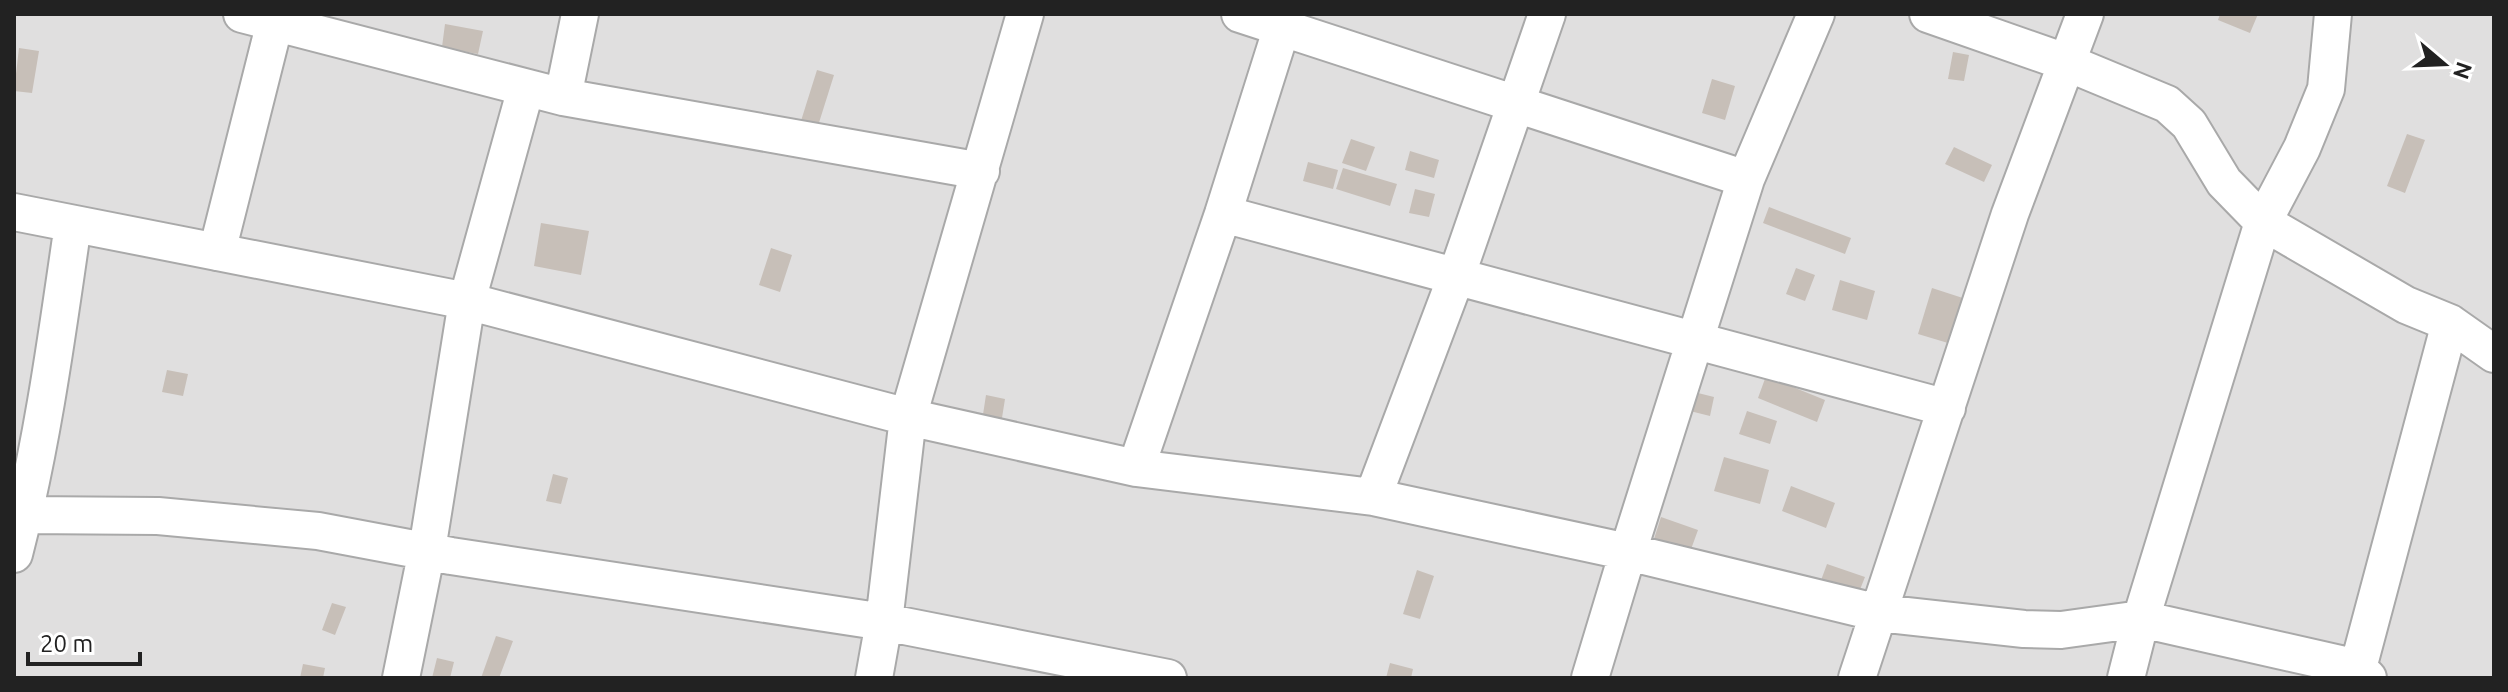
<svg xmlns="http://www.w3.org/2000/svg" width="2508" height="692" font-family="Ubuntu,sans-serif">
<rect width="100%" height="100%" fill="#f2efe9"/>
<path fill="#e0dfdf" d="M14 14H2494V678H14Z"/>
<path fill="#c7bfb8" d="M2220 14H2258L2250 33 2218 20Z
M445 24 483 31 478 54 442 47Z
M19 48 39 51 32 93 14 91Z
M1953 52 1969 55 1964 81 1948 79Z
M817 70 834 75 817 129 800 124Z
M1712 79 1735 86 1725 120 1702 113Z
M2407 134 2425 140 2405 193 2387 186Z
M1351 139 1375 147 1366 171 1342 163Z
M1954 147 1992 165 1984 182 1945 164Z
M1410 151 1439 160 1434 178 1405 170Z
M1308 162 1338 170 1333 189 1303 181Z
M1343 168 1397 184 1390 206 1336 189Z
M1415 189 1435 194 1429 217 1409 213Z
M1769 207 1851 238 1845 254 1763 223Z
M541 223 589 231 581 275 534 266Z
M771 248 792 255 780 292 759 285Z
M1796 268 1815 275 1805 301 1786 294Z
M1840 280 1875 291 1867 320 1832 310Z
M1932 288 1972 301 1958 346 1918 334Z
M167 370 188 374 183 396 162 392Z
M1766 376 1825 400 1817 422 1758 398Z
M1690 391 1714 397 1710 416 1686 410Z
M986 395 1005 399 1001 424 982 421Z
M1747 411 1777 421 1770 444 1739 434Z
M1724 457 1769 470 1760 504 1714 491Z
M553 474 568 478 561 504 546 501Z
M1791 486 1835 503 1826 528 1782 511Z
M1661 517 1698 530 1690 552 1654 539Z
M1827 564 1865 577 1857 597 1820 583Z
M1417 570 1434 576 1420 619 1403 614Z
M332 603 346 607 335 635 322 630Z
M496 636 513 641 499 678H481Z
M437 658 454 662 450 678H432Z
M1390 663 1413 669 1411 678H1386Z
M303 664 325 668 323 678H300Z"/>
<g fill="none" stroke-linecap="round" stroke-linejoin="round">
<defs>
<path id="minor" d="M242 14 563 97 981 171
M1240 14 1746 179
M1928 14 2068 63 2167 104 2189 124 2224 182 2263 222 2406 305 2450 323 2494 354
M563 97 580 14
M14 212 467 301 908 417 1136 468 1373 497 1628 552 1746 179 1816 14
M1223 214 1947 408
M217 252 277 14
M1136 468 1223 214 1282 27
M1373 497 1456 277 1547 14
M24 515 158 516 318 531 451 556 884 622 1168 678
M14 554C42 446 57 335 73 224
M2358 668 2450 323
M401 678 427 550 467 301 526 88
M874 678 884 622 908 417 1025 14
M1590 678 1628 552 1879 613 2024 629 2061 630 2141 619 2358 668 2368 678
M1857 678 2010 214 2085 14
M2126 678 2141 619 2263 222 2302 148 2326 89 2333 14"/>
</defs>
<use href="#minor" stroke="#a9a9a9" stroke-width="40"/>
<use href="#minor" stroke="#fff" stroke-width="36"/>
</g>
<rect width="2508" height="692" fill="none" stroke="#222222" stroke-width="32"/>
<g transform="translate(2444 64) rotate(109)" stroke="#ffffff" stroke-width="6" paint-order="stroke">
<path d="M0-6L14 30L0 20L-14 30Z" fill="#222222"/>
<text y="-12" font-size="22" font-weight="bold" text-anchor="middle" fill="#222222">N</text>
</g>
<path d="M28 652v12h112v-12" fill="none" stroke="#222222" stroke-width="4"/>
<text x="40" y="652" font-size="24" fill="#222222" stroke="#ffffff" stroke-width="6" paint-order="stroke">20 m</text>
</svg>
